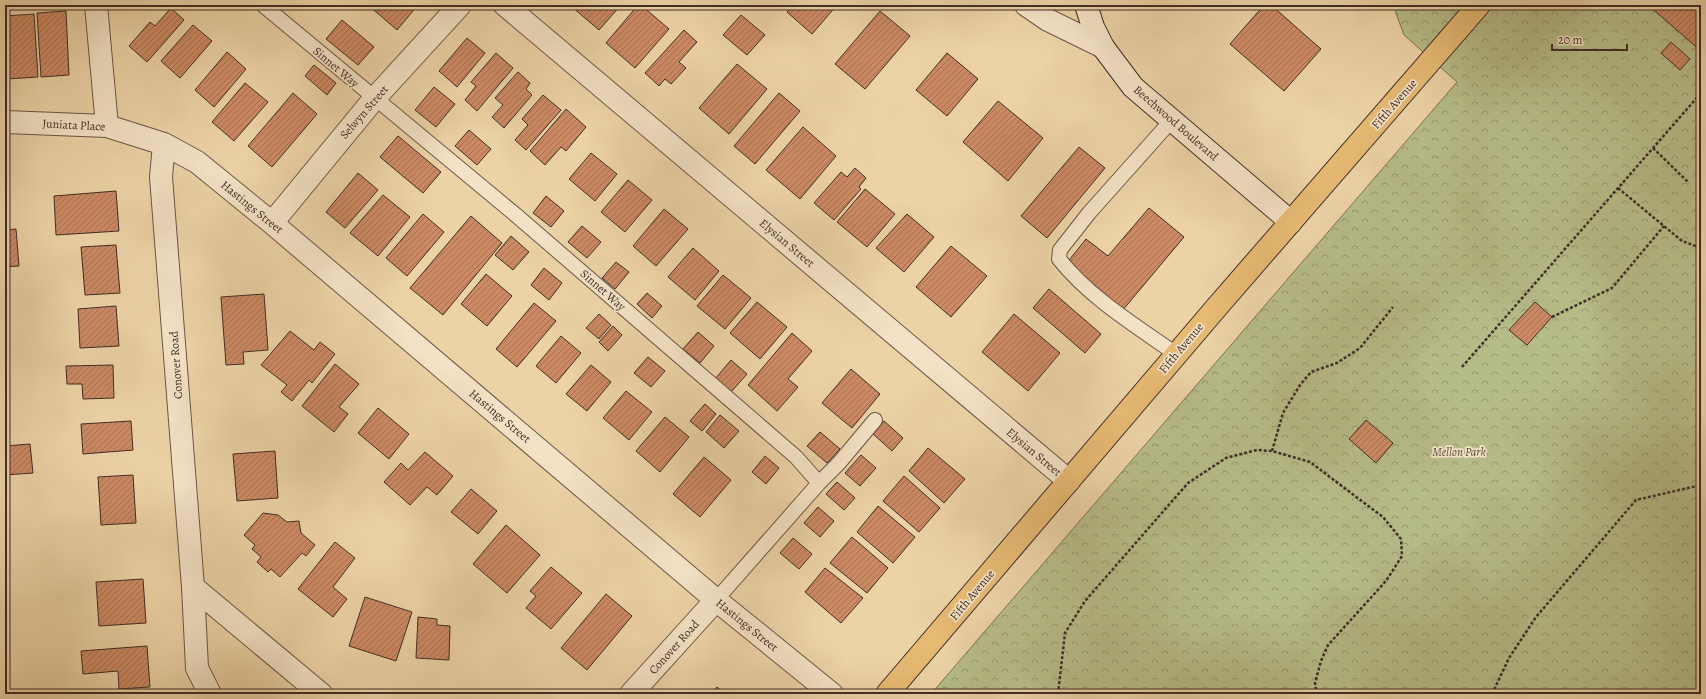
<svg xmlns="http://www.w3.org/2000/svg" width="1706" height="699" font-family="Alegreya,serif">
<defs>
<pattern id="forest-crowns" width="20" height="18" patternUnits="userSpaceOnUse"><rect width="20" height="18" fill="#b6bc88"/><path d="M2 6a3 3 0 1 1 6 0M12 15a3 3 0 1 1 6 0" fill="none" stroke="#96996f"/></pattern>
<pattern id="building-hatch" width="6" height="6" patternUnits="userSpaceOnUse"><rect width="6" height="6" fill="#cc8a64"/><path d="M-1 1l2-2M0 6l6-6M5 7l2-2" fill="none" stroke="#a77152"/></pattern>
</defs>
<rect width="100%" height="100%" fill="#ecd3a6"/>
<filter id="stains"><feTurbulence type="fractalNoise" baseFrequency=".005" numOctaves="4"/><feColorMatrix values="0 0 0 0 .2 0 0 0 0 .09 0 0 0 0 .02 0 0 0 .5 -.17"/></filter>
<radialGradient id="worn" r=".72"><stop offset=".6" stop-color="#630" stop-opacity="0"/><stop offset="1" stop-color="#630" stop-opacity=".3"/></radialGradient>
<path fill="url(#forest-crowns)" stroke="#7c7457" d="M1393 5H1701V694H931L1457 82 1404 35Z"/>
<path fill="url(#building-hatch)" stroke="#412d26" d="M368 5H418L397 30Z
M574 5H621L599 30 572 7Z
M638 5H641L669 29 635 68 606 43Z
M793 5H837L812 34 787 12Z
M1264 5H1271L1321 49 1284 91 1230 44Z
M1648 5H1701V51Z
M171 8 184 20 147 62 129 46 150 22 155 26Z
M66 11 69 75 41 77 37 13Z
M880 11 910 36 865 89 835 64Z
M34 14 38 77 6 79 5 16Z
M741 15 765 35 747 55 723 35Z
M342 20 374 47 358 65 326 39Z
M193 25 212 41 180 78 161 61Z
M684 30 697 42 679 62 686 68 671 84 665 79 659 86 645 73Z
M467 38 485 53 457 87 439 71Z
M1671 42 1690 59 1680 70 1661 53Z
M227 52 246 69 214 107 195 90Z
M496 53 513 68 477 111 465 100 476 86 471 82Z
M947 53 978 79 947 116 916 90Z
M737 64 767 89 729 134 699 108Z
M314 65 336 83 327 95 305 76Z
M518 72 530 83 526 89 532 95 504 128 492 117 503 105 495 98Z
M245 83 268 102 234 141 212 122Z
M434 87 455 104 436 127 415 110Z
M293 93 317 114 272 167 248 146Z
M779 93 800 111 755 164 734 146Z
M543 95 561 110 526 150 515 140 528 125 522 119Z
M998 101 1043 138 1008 181 963 142Z
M566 109 586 127 566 151 561 147 545 165 530 151Z
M803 127 836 156 800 199 766 170Z
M469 130 491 149 477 165 455 146Z
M398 136 441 172 423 193 380 157Z
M1079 147 1105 168 1047 238 1021 216Z
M591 153 617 174 595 201 569 179Z
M5 163H7L9 190H5Z
M855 168 866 178 859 187 861 189 834 220 814 203 841 172 847 177Z
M358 173 378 190 345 228 326 212Z
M628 180 652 200 625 232 601 212Z
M865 189 895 214 867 247 837 222Z
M116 191 119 231 56 235 54 196Z
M383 195 410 217 378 256 350 233Z
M546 196 564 211 551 227 533 213Z
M1149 208 1184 237 1122 311 1066 264 1086 239 1108 256Z
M664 209 688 229 656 266 633 246Z
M423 214 444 232 407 276 386 258Z
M907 214 934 237 904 272 876 248Z
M471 216 502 243 443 315 410 288Z
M582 226 601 242 587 258 568 242Z
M16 229 19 266 5 267V230Z
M511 236 529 252 513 270 495 255Z
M116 245 120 293 85 295 81 247Z
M951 246 987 276 951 317 916 287Z
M693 248 719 271 695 300 668 277Z
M616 262 629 272 615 289 602 278Z
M544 268 562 283 549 300 531 285Z
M486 274 512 296 487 326 461 304Z
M723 275 751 298 725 329 697 306Z
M1049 289 1101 334 1085 353 1033 308Z
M647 293 662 306 652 318 637 304Z
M264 294 268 350 243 352 244 364 226 365 221 297Z
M757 302 787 327 760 359 730 333Z
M1535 302 1552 317 1527 345 1509 330Z
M534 303 556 321 517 367 496 349Z
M116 306 119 346 80 348 78 309Z
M599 314 611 325 599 339 586 328Z
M1014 314 1060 353 1028 391 982 352Z
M613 326 622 335 608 351 599 342Z
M290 331 314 350 320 342 335 354 312 383 309 380 292 401 281 392 287 385 261 365Z
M698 332 714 346 700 363 683 349Z
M792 333 812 351 788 379 798 387 777 411 748 385Z
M561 336 581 353 556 383 536 366Z
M648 357 665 371 651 387 634 373Z
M731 360 747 374 731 392 715 379Z
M335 364 359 384 339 407 348 414 334 432 302 406Z
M113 365 114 398 83 399 82 384H67L66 366Z
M591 365 611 382 587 411 566 394Z
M851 369 880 394 852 428 822 403Z
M626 391 652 412 629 440 603 418Z
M705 404 716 414 702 431 690 421Z
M378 408 409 434 389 459 358 433Z
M720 415 739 431 724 448 706 432Z
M665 417 689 437 660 472 636 451Z
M1366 420 1393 443 1376 463 1349 439Z
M131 421 133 450 83 454 81 424Z
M884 421 903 438 892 451 873 434Z
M820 432 840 449 827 463 807 446Z
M30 444 33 473 5 475V446Z
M928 448 965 479 944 503 909 471Z
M275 451 278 498 237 501 233 454Z
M425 452 453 476 437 495 427 487 410 505 384 482 401 463 408 470Z
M861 455 876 468 860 486 845 473Z
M765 456 779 468 766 484 752 472Z
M704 457 731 480 700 517 673 494Z
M133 475 136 523 101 525 98 477Z
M904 476 940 508 919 532 883 501Z
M837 482 855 498 844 510 826 494Z
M471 489 497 511 478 534 451 512Z
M878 506 915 537 893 563 857 532Z
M818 507 834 521 820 537 804 523Z
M263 513 278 515 287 522 299 521 301 533 315 545 306 556 302 553 280 577 271 569 268 572 257 562 261 557 252 549 255 545 244 535Z
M506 525 540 555 507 593 473 564Z
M852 537 888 568 867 593 830 563Z
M793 538 812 554 799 569 780 553Z
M335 542 355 558 333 587 347 599 333 617 298 589Z
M551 567 582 593 551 629 526 608 536 596 530 591Z
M825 568 863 598 841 623 805 592Z
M143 579 146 623 99 626 96 582Z
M606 594 632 616 587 670 561 648Z
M365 597 412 612 396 661 349 646Z
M418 617 437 619V625L450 626 449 660 416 658Z
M147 646 150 687 119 689 118 671 83 674 81 651Z
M717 687 725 694H711Z"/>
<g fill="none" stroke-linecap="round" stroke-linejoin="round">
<defs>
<path id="service" d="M263 5 517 216 796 457 819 483
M1171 121 1089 213 1060 250 1059 259C1090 298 1136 326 1176 354
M716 600 819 483 839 463 875 420"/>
<path id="minor" d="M96 5 107 126
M505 5 1069 481
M5 122 107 126 164 144 197 162 272 223 716 600 832 694
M164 144 161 177 193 587 197 668 210 694
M272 223 374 99 460 5
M193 587 321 694
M631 694 716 600"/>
<path id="tertiary" d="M1026 5 1048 20 1103 47"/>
<path id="secondary" d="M1086 5 1093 27 1103 47 1133 87 1291 222"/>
<path id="trunk" d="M887 694 1216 308 1479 5"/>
</defs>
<use href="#service" stroke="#6c5646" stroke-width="16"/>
<use href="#minor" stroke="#6c5646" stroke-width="24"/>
<use href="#tertiary" stroke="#6c5646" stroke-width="24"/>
<use href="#secondary" stroke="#412d26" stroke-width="24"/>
<use href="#trunk" stroke="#412d26" stroke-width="24"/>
<path stroke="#412d26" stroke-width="2.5" stroke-dasharray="3 2" stroke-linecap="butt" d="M1653 148 1689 183
M1618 188 1682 241 1701 248
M1552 317 1612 288 1664 226
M1462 367 1701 93
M1272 451 1283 413 1300 385 1311 372 1337 363 1360 348 1393 307
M1058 694 1065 633 1085 601 1188 483 1226 458 1257 450 1272 451 1310 462 1383 517 1401 539 1402 556 1386 581 1328 645 1321 661 1315 683 1317 694
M1492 694 1509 658 1536 617 1636 500 1701 485"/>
<use href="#service" stroke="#f3e2c5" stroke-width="14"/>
<use href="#minor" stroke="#f3e2c5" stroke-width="22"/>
<use href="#tertiary" stroke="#f3e2c5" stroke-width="22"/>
<use href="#secondary" stroke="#f3e2c5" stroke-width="22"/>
<use href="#trunk" stroke="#e6ba73" stroke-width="22"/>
</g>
<g text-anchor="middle" stroke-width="3.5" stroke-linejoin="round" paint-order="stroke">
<g font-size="12" fill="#412d26" stroke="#f3e2c5">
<text transform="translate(336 67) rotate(40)" y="4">Sinnet Way</text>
<text transform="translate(1394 104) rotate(-49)" y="4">Fifth Avenue</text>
<text transform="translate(364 112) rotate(-49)" y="4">Selwyn Street</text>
<text transform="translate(1176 123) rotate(41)" y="4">Beechwood Boulevard</text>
<text transform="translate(74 125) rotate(3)" y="4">Juniata Place</text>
<text transform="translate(252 207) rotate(39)" y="4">Hastings Street</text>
<text transform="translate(787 243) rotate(40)" y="4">Elysian Street</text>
<text transform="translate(603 290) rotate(41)" y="4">Sinnet Way</text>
<text transform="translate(1181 348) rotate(-50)" y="4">Fifth Avenue</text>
<text transform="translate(176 365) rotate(-94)" y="4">Conover Road</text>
<text transform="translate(500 416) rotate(40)" y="4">Hastings Street</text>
<text transform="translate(1034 452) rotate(40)" y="4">Elysian Street</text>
<text transform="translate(972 595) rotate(-50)" y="4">Fifth Avenue</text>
<text transform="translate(747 625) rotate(39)" y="4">Hastings Street</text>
<text transform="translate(674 647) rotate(-48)" y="4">Conover Road</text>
</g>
<g font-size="12" font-style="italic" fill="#584a3a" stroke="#f3e2c5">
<text x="1459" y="456">Mellon Park</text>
</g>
</g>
<rect width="1706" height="699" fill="none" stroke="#ecd3a6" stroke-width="20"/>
<rect x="6" y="6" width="1694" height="687" fill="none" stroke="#412d26" stroke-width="2"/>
<rect x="10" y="10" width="1686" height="679" fill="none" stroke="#412d26"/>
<path d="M1552 44v6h75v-6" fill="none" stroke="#412d26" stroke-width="2"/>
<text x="1558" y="44" font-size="12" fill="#412d26" stroke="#f3e2c5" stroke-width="3" paint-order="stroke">20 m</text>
<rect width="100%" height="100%" filter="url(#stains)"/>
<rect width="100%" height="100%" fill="url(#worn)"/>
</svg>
